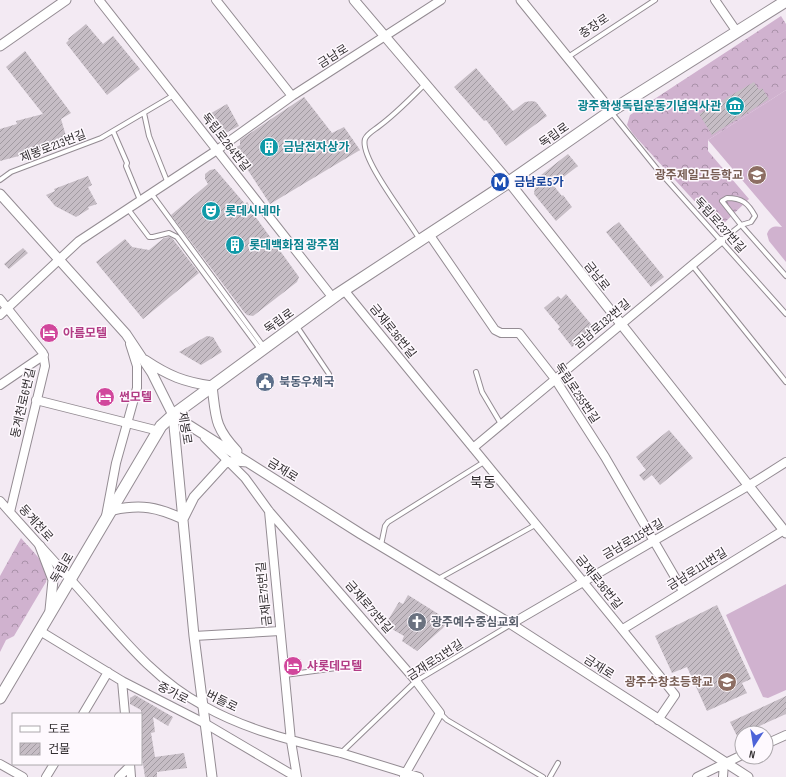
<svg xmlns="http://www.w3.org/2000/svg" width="786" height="777" font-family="'Sofia Sans Condensed','Noto Sans KR',sans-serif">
<defs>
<pattern id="forest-crowns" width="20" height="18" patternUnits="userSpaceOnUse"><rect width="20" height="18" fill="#d0b2cf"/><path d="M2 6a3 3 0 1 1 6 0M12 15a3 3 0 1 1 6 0" fill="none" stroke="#a991a9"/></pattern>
<pattern id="building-hatch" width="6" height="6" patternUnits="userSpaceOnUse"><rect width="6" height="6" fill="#c6bdc5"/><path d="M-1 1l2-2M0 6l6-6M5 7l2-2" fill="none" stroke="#a19aa1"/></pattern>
</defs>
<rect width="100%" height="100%" fill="#f3eaf3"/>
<path fill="#d0b2cf" d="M786 90V262L769 241 767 234C770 226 775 226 782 227L708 140Z
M786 584V690L768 698 763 697 726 615Z"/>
<path fill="url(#forest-crowns)" d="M781 16 786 24V90L708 140V151L749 199 719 228 633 134 627 125 630 115Z
M21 538C31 550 50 565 46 582L14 636 6 640 0 652V576Z"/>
<path fill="url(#building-hatch)" d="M86 24 103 44 113 36 140 69 107 95 66 43 69 40 68 39Z
M25 51 71 113 61 119 68 143 0 161V129L17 124 16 121 43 114 6 67Z
M476 68 513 111 525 102 532 101 536 102 547 116 506 146 486 120 484 121 454 87Z
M754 82 759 90 762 88 769 99 712 135 699 114Z
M304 97 332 133 344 127 360 150 270 204 234 149 240 145V140Z
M227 104 239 126 218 137 206 116Z
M568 154 578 166 553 185 562 196 563 195 572 207 556 221 534 194 536 179Z
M215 169 245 204 247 202 253 211 252 212 299 277 297 282 253 316 247 315 244 312 171 215 208 184 205 179V174L210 170Z
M88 176 92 185 88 187 97 204 88 207 89 209 76 217 55 206 46 195 55 191 54 189Z
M619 222 664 277 651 287 606 232Z
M169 237 172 238 199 273 143 319 96 262 125 239 132 247 149 250 164 238Z
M23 248 28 253 9 269 4 264Z
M566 294 595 329 572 347 558 329 560 327 544 308 558 296 561 299Z
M207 336 213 337 222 352 201 365 179 352Z
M669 430 693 458 660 485 652 475 644 481 639 475 646 470 636 457Z
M408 595 448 620 443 628 417 651 402 641 404 636 385 625 399 602 403 604Z
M717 605 751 679 742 683 747 693 707 711 687 667 672 673 655 636Z
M135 695 173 717 168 726 153 717 155 732 151 733 155 757 184 753 187 768 157 772V777H145L141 751V710L130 704V698Z
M786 696V714L737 736 730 722Z"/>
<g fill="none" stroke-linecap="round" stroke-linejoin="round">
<defs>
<path id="service" d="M568 57 655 0
M611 112 657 169 786 314
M144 113 149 136 167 181
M113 131 127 163 126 166 140 200
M0 180 11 172 101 138 174 95
M151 193 264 347
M727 198C742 198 748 203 755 216L751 222 741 225 722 201Z
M128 209 149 237H153L169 233 177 237 260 349
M420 240C409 220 359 158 365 139 367 134 374 130 378 127 396 114 411 98 426 83
M721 241 741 225 786 276
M692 265 786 382
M296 325 329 374
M476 372 482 392 501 424
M381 545 385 526 388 522 484 462
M438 579 537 524
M285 675 351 666
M440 713 447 720 543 777
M341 753 416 681 510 625
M550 777 558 763"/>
<path id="minor" d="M99 0 333 298
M216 0 292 96
M715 0 737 32
M429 234 495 330 501 333H519L555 379 605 457 683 591
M344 290C454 426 566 559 675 695L658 720
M0 299 43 353 45 366 10 512
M0 315 79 241 217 150 292 96 441 0
M0 385 44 355
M36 400 159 431
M205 438 245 478 269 511 416 681 440 713 404 776
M473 448 721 241
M0 501C29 534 58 565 87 598 123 639 155 680 204 706 246 730 294 741 341 753 367 761 393 769 419 777
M269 511 291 741 297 777
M106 516 116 463 137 388V366L130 344
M511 624 748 486 786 462
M623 629 784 530
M40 631 122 681 206 724 296 777
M194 636 280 631
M122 681 125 714
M83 714 108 672
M766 744 786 735
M0 764 23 777
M130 764 131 777
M46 777 54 764
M119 777 130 766
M697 777 742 755
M723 777 724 763"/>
<path id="tertiary" d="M354 0 509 182 786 533
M521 0 611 111
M0 46 66 0
M0 194 126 334 152 373 173 415 194 636 212 777
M145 360C169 376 184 382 212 386 216 417 214 427 237 451
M173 415 361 534 511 624 748 777
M113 510C141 504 157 507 183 519L194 497 225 463 235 461 247 462
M40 546 53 580 50 610"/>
<path id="secondary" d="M0 698 161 426 173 415 338 294 509 182 611 111 786 1"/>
</defs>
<use href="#service" stroke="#948c93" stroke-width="6"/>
<use href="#minor" stroke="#948c93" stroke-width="10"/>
<use href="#tertiary" stroke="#948c93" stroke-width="11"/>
<use href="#secondary" stroke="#948c93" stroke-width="13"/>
<use href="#service" stroke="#fff" stroke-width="4"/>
<use href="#minor" stroke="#fff" stroke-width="8"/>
<use href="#tertiary" stroke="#fff" stroke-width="9"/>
<use href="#secondary" stroke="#fff" stroke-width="11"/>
</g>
<defs>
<symbol id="museum-disc" viewBox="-11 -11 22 22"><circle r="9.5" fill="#0f9aa8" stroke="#fef9fe"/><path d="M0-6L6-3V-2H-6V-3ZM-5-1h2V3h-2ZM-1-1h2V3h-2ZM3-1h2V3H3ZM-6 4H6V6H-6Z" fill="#fff"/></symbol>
<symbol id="building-disc" viewBox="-11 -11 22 22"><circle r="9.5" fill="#0f9aa8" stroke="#fef9fe"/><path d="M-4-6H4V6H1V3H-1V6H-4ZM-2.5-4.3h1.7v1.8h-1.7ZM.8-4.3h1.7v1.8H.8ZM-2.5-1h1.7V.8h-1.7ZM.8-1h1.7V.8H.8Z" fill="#fff"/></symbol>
<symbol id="school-disc" viewBox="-11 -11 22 22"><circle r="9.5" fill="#8d6e63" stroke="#fef9fe"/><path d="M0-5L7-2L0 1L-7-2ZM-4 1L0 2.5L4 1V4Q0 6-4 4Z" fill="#fff"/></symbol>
<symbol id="metro-disc" viewBox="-11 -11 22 22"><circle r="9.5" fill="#1a4fb4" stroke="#fef9fe"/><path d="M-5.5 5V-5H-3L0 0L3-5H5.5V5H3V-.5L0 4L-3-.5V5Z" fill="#fff"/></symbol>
<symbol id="theatre-disc" viewBox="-11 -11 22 22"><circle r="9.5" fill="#0f9aa8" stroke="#fef9fe"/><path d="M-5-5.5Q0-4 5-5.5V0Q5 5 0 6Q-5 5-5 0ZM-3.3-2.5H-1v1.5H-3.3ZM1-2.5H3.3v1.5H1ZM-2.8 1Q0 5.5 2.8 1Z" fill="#fff"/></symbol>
<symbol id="hotel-disc" viewBox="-11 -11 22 22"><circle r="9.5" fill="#d1479c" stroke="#fef9fe"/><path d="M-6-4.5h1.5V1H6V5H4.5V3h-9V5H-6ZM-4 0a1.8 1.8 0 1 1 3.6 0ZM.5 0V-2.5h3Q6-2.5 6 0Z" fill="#fff"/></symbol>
<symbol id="civic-disc" viewBox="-11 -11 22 22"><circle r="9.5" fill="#5c6f8a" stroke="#fef9fe"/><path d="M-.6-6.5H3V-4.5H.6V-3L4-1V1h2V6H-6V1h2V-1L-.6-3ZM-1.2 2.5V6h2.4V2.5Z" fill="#fff"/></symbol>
<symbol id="church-disc" viewBox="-11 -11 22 22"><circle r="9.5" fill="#6b7280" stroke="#fef9fe"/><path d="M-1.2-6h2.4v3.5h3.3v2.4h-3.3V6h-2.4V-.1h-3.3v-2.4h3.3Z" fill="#fff"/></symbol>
</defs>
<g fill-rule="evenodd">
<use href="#museum-disc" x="724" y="95" width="22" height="22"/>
<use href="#building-disc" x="258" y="136" width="22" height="22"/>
<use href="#school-disc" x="746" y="164" width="22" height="22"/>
<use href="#metro-disc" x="489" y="171" width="22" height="22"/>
<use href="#theatre-disc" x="200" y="200" width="22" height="22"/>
<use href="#building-disc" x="224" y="234" width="22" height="22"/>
<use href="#hotel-disc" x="38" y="322" width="22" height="22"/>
<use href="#civic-disc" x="254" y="371" width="22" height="22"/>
<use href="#hotel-disc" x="94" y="386" width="22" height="22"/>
<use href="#church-disc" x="406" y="611" width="22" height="22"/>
<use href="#hotel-disc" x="282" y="655" width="22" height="22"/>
<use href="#school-disc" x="716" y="671" width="22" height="22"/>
</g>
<g text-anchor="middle" stroke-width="3" stroke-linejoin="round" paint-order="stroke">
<g font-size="12" fill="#322e31" stroke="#fef9fe">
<text transform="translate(594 26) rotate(-34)" y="4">충장로</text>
<text transform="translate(333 56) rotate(-32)" y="4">금남로</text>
<text transform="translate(554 135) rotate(-35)" y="4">독립로</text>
<text transform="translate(226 142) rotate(52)" y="4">독립로264번길</text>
<text transform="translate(53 146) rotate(-21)" y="4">제봉로213번길</text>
<text transform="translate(720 225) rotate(48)" y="4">독립로237번길</text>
<text transform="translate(597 276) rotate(52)" y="4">금남로</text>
<text transform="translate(279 321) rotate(-35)" y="4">독립로</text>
<text transform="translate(602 324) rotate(-40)" y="4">금남로132번길</text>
<text transform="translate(393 331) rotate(51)" y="4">금재로36번길</text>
<text transform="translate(577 393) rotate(56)" y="4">독립로255번길</text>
<text transform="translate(23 403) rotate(-77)" y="4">동계천로6번길</text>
<text transform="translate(185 428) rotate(81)" y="4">제봉로</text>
<text transform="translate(283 470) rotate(32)" y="4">금재로</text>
<text transform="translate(36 523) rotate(48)" y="4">동계천로</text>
<text transform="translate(633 539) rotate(-30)" y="4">금남로115번길</text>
<text transform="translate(62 568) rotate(-59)" y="4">독립로</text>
<text transform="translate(697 569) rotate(-32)" y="4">금남로111번길</text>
<text transform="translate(599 582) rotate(51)" y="4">금재로36번길</text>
<text transform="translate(264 594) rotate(-96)" y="4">금재로75번길</text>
<text transform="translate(369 607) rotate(49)" y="4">금재로73번길</text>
<text transform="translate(435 660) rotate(-33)" y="4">금재로51번길</text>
<text transform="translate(599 667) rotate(33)" y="4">금재로</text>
<text transform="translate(173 693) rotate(27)" y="4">중가로</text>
<text transform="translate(222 701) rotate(26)" y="4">버들로</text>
</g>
<g font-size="12" font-weight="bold" fill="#0d838f" stroke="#fef9fe" text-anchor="start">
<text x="721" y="110" text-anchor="end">광주학생독립운동기념역사관</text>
<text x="283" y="151">금남전자상가</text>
<text x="225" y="215">롯데시네마</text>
<text x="249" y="249">롯데백화점 광주점</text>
</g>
<g font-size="12" font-weight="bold" fill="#785e54" stroke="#fef9fe" text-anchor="end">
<text x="743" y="179">광주제일고등학교</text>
<text x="713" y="686">광주수창초등학교</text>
</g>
<g font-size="12" font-weight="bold" fill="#164399" stroke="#fef9fe" text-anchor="start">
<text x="514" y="186">금남로5가</text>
</g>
<g font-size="12" font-weight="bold" fill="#b23c85" stroke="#fef9fe" text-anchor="start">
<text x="63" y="337">아름모텔</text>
<text x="119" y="401">썬모텔</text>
<text x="307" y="670">샤롯데모텔</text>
</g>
<g font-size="12" font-weight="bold" fill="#4e5e75" stroke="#fef9fe" text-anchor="start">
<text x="279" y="386">북동우체국</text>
</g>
<g font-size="12" font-weight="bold" fill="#5b616d" stroke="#fef9fe" text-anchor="start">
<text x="431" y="626">광주예수중심교회</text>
</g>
<g font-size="14" fill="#322e31" stroke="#fef9fe">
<text x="483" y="487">북동</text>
</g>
</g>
<rect x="12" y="713" width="130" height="52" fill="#fef9fe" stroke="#aca8ac"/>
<rect x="20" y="726" width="20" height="6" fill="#ffffff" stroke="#aca8ac"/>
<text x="48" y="733" font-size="12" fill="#322e31">도로</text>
<rect x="20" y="743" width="20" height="12" fill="url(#building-hatch)" stroke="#aca8ac"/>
<text x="48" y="753" font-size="12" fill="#322e31">건물</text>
<g transform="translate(754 745) rotate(192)"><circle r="19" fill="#fef9fe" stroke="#aca8ac"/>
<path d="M0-3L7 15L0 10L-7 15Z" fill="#4d63d8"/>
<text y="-6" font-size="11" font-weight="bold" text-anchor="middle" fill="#322e31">N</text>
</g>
</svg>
